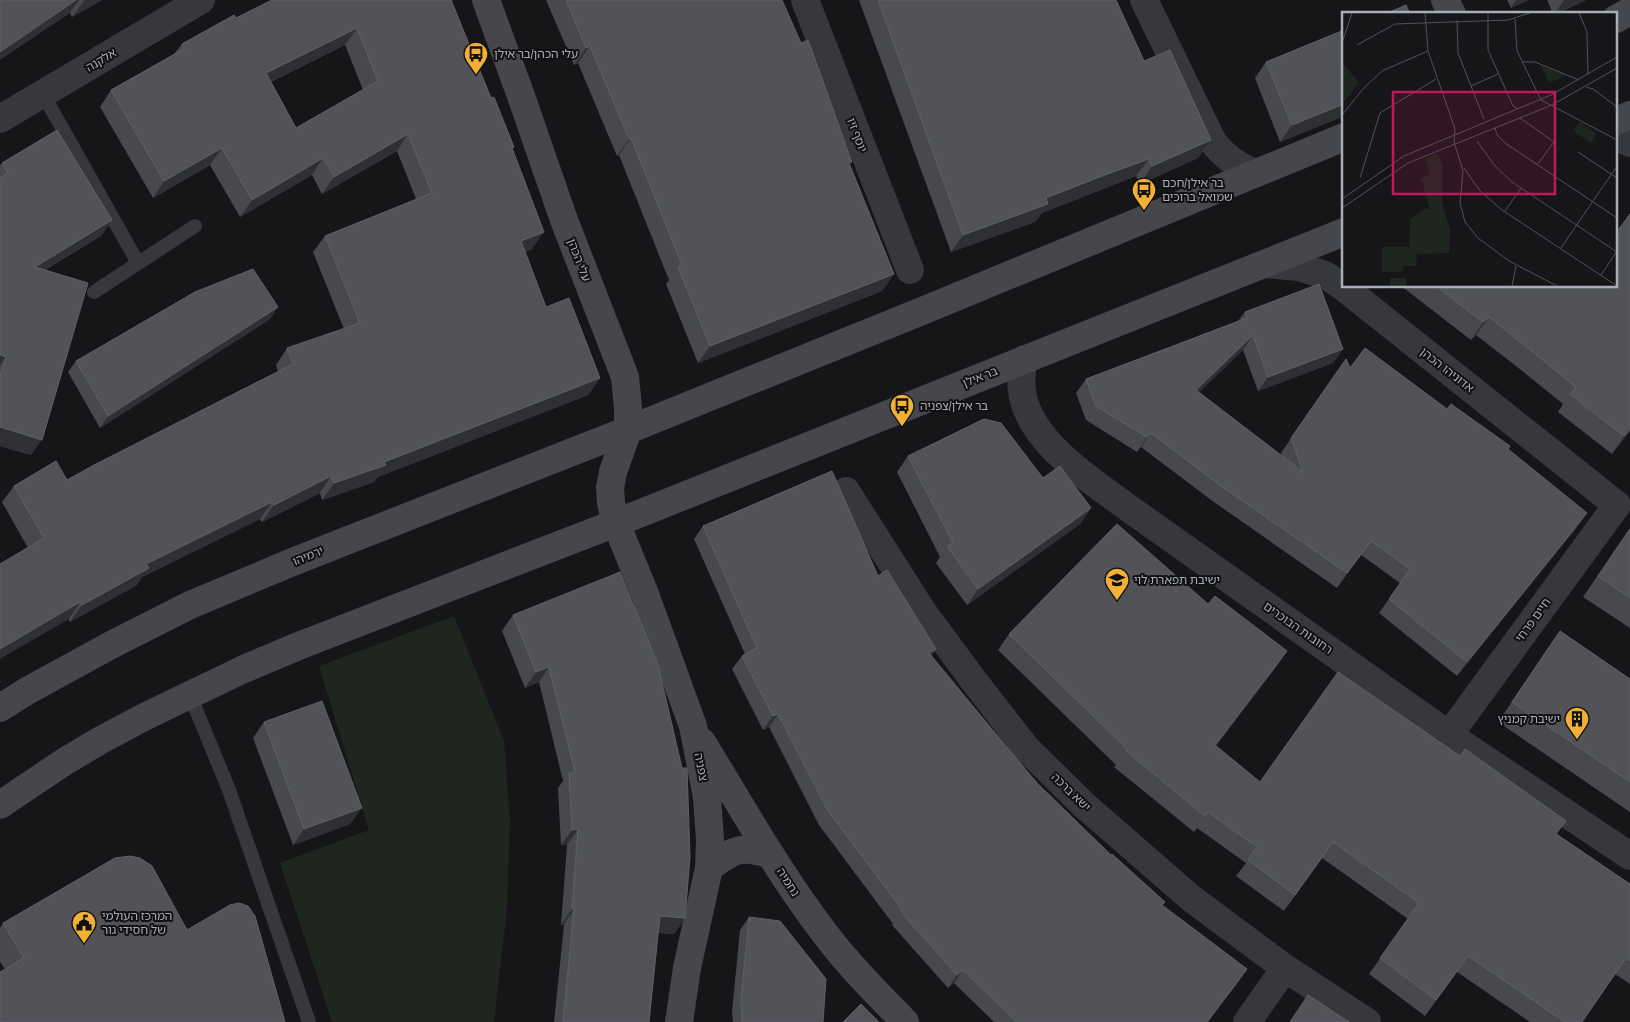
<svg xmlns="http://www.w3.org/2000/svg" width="1630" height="1022" font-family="'Archivo Narrow','Noto Sans Hebrew',sans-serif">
<rect width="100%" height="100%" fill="#161618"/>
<path fill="#1e261f" d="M454 616 504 741 510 818 507 909 494 1022H332L280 863 369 830 319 666Z"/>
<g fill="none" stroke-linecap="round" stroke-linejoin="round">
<path stroke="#37383d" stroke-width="14" d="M43 94 138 263
M94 292 195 226
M190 695 229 790 309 1022"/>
<path stroke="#37383d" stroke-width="28" d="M805 0 910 270
M1144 0 1213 142C1225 157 1239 168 1257 173
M0 119 201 0
M1616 137 1630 143
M1265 264 1299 267 1325 275 1342 286 1617 505 1449 735
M1024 359C1021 372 1020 384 1023 397 1033 444 1091 480 1127 507L1449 735 1630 856
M846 491 923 612 974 681 1026 748 1085 806 1192 899 1285 968 1367 1022
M1247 1022 1285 968"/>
<path stroke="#45474d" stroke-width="28" d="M486 0 521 96 564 220 625 377 628 407V430L613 472 610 488 611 503 616 523 645 594 693 726 707 797 710 840 709 868 687 968 679 1022
M1445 0 1452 14
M1616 19 1630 11
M1616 121 1630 115
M0 708 27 691 111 645 190 605 295 561 628 430 927 309 1344 137
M702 742C742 807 779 874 826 935 849 966 878 994 905 1022
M0 805 64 762 99 741 146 716 244 669 301 645 616 523 1344 232
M709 868C733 849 742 845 771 855"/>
</g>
<path fill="#47494d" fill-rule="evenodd" d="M0 0H102L72 17 70 13Z
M453 0 452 2 512 150 532 249 525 252 546 307 600 378 588 395 378 477 374 482 322 500 320 493 262 522 260 519 142 577 137 585 70 622 2 502 14 486 67 480 278 372 276 365 287 348 344 329 313 252 325 236 416 199 397 151 322 194 312 175 240 217 210 165 153 198 100 107 111 90 174 54 182 44 236 18ZM345 45 363 90 296 128 271 82Z
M546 0H782L894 274 882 291 698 363 666 284 669 280 619 155 617 156 578 63 574 65Z
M859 0H1116L1144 61 1211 140 1198 158 1140 184 1136 176 1042 213 1035 222 951 252Z
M1507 0H1529L1511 8Z
M1547 0H1586L1556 14H1553Z
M1266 62 1344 116 1280 142 1255 78Z
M2 163 112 220 101 236 45 270 31 455 0 446V165Z
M1401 286H1616L1630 431 1612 454 1558 412 1563 404 1516 366 1476 335 1471 340Z
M1245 312 1343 349 1333 363 1258 391 1243 350 1199 392 1282 456 1281 453 1346 359 1350 368 1447 409 1508 449 1577 527 1457 676 1379 613 1400 583 1361 555 1337 588 1211 500 1141 447 1137 452 1086 420 1076 393 1086 379 1238 321Z
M270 319 100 428 68 372 76 361Z
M908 456 1043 478 1091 508 1080 524 967 605 936 563 940 557 897 472Z
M703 526 878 576 936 649 931 656 1037 783 1163 906 1247 969 1208 1022H994L954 983 948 988 892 925 893 924 819 825 769 727 763 730 732 669 742 656 745 654 694 539Z
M1630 528V628L1583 597Z
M620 572 685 918 674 934 658 933 649 1022H554L564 925H561L567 845H561L558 788 563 781 539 682 525 688 502 631 513 615Z
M1208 604 1287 651 1276 667 1216 746 1260 782 1557 834 1630 884V984L1615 974 1582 1022H1530L1457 972 1425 1016 1369 974 1408 919 1322 858 1284 911 1236 876 1246 863 1197 828 1194 832 1114 767 1116 765 998 650 1009 634Z
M1560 631 1630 679V812L1498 722Z
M264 722 350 824 293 845 253 738Z
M749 917 823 1022H733L732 1012 740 930Z
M3 923 187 930 5 969 0 962V928Z"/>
<path fill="#2f3033" d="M76 0H79L70 13 0 60V52Z
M86 0H102L72 17 84 1Z
M1516 0H1529L1511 8Z
M1564 0H1586L1554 14Z
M357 28 345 45 254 90 266 73Z
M590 46 578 63 574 65 586 48Z
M1344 104V116L1280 142 1292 125Z
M408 134 397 151 322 194 334 177Z
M631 138 619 155 617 156 629 139Z
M1211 140 1198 158 1140 184 1152 166Z
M222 148 210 165 153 198 164 181Z
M323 158 312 175 240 217 252 200Z
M1149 159 1136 176 1042 213 1035 222 951 252 963 235 1046 198Z
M112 220 101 236 24 282 35 267Z
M544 232 532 249 509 258 521 241Z
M894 274 882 291 698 363 710 346Z
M278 307 270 319 100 428 108 416Z
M1489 317 1476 335 1471 340 1483 322Z
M1253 335 1243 350 1186 405 1196 390Z
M1343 349 1333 363 1258 391 1268 377Z
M0 355 6 357 0 365Z
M600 378 588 395 378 477 374 482 322 500 334 483 384 462Z
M0 427 42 440 31 455 0 446Z
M1630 429V431L1612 454 1624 436Z
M1151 433 1141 447 1137 452 1147 437Z
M331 476 320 493 262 522 274 505Z
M272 502 260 519 142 577 137 585 70 622 82 605 146 564Z
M1091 508 1080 524 967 605 978 589Z
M1587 513 1577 527 1457 676 1467 662Z
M1371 541 1361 555 1337 588 1347 573Z
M80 602 69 619 0 659V649Z
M936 649 927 662 929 653Z
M1287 651 1276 667 1204 761 1215 745Z
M549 667 539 682 525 688 536 672Z
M778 714 769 727 763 730 773 716Z
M362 808 350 824 293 845 304 829Z
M578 829 567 845H561L572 830Z
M572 909H574L564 925H561Z
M660 916 685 918 674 934 649 932Z
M1247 969 1238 983 1207 1022Z
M963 970 954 983 948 988 957 975Z"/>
<path fill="#525359" stroke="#5f6168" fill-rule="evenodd" d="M0 0H76L0 52Z
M272 0H451L491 98 494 97 514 147 512 148 544 232 521 241 546 307 569 298 600 378 384 462 386 465 334 483 331 476 274 505 272 502 146 564 149 568 82 605 80 602 0 649V564L44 538 14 486 56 461 67 480 94 465 293 364 287 348 360 323 325 236 432 193 408 134 334 177 323 158 252 200 222 148 164 181 111 90 184 49 182 44 234 15 236 18ZM357 28 378 81 296 128 266 73Z
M566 0H782L801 43 808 40 852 162 849 163 894 274 710 346 678 267 682 265 631 138 629 139 590 46 586 48Z
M878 0H1116L1144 61 1170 50 1211 140 1152 166 1149 159 1104 175 1046 198 1048 204 963 235Z
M1406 5 1410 14H1385Z
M1344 30V104L1292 125 1266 62Z
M57 130 112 220 35 267 88 283 42 440 0 427V376L6 357 0 355V178L8 173 2 163Z
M1630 214V429L1624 436 1570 394 1576 387 1528 348 1489 317 1483 322 1436 286H1616V233Z
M253 269 278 307 108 416 76 361 195 292Z
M1319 284 1343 349 1268 377 1253 335 1196 390 1303 472 1291 438 1346 359 1350 368 1365 348 1447 409 1451 404 1510 446 1508 449 1587 513 1467 662 1389 599 1410 569 1371 541 1347 573 1221 486 1151 433 1147 437 1096 406 1086 379 1247 318 1245 312Z
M984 419 1001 423 1043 478 1060 466 1091 508 978 589 947 546 953 543 908 456Z
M832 471 878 576 887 570 936 649 929 653 986 722 1037 783 1111 855 1112 854 1165 902 1162 905 1247 969 1207 1022H1017L963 970 957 975 901 912 903 911 828 811 778 714 773 716 742 656 757 648 703 526Z
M1117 524 1208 604 1215 596 1287 651 1215 745 1260 782 1338 672 1460 756 1465 749 1566 821 1556 834 1630 884V961L1626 958 1582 1022H1565L1468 956 1436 1000 1380 958 1419 903 1333 842 1295 895 1248 860 1257 847 1208 812 1205 816 1126 751 1127 749 1009 634Z
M1630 529V598L1598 576Z
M620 572 658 665 682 768H687L690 857 685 918 660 916 649 1022H563L574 909H572L578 829 572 830 569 773 575 772 549 667 536 672 513 615Z
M1560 631 1630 679V782L1512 702Z
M322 701 362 808 304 829 264 722Z
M130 856 140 858 152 866 187 930 230 905 239 903 248 906 255 916 285 1022H0V972L24 958 3 923 115 858Z
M749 917 780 921 826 979 823 1022H742L741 1000Z
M1308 995 1349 1022H1290Z
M861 1004 879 1022H843Z"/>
<defs>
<symbol id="bus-pin" viewBox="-11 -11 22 30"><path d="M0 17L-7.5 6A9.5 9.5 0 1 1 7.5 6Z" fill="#f2b134" stroke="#111113"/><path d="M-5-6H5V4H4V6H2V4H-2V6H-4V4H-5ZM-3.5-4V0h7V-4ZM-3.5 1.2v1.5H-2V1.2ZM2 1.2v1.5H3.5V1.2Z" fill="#111"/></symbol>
<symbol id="university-pin" viewBox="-11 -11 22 30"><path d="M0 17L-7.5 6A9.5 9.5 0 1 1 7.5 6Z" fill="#f2b134" stroke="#111113"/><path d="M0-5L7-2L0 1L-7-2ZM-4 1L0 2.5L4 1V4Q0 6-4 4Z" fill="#111"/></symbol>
<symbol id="building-pin" viewBox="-11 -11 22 30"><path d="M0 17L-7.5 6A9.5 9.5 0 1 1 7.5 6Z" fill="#f2b134" stroke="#111113"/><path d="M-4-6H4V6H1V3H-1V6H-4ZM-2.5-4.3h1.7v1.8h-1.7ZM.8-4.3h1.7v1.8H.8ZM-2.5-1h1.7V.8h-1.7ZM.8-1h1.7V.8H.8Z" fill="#111"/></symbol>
<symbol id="civic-pin" viewBox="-11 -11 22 30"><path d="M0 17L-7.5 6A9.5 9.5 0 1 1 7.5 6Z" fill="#f2b134" stroke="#111113"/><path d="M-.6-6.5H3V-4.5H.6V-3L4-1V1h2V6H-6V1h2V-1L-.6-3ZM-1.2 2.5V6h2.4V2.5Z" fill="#111"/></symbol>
</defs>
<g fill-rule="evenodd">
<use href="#bus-pin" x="462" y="40" width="28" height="38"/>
<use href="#bus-pin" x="1130" y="176" width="28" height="38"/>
<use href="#bus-pin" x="888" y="392" width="28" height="38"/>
<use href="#university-pin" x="1103" y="566" width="28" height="38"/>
<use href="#building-pin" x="1563" y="705" width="28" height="38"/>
<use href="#civic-pin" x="70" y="909" width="28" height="38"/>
</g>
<g text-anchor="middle" stroke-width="4" stroke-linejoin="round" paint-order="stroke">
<g font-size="12" fill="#a8adb8" stroke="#111113" text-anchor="start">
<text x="494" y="58">עלי הכהן/בר אילן</text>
<text x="1162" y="187">בר אילן/חכם<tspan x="1162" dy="14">שמואל ברוכים</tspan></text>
<text x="920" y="410">בר אילן/צפניה</text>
<text x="1134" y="584">ישיבת תפארת לוי</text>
<text x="1560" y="723" text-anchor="end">ישיבת קמניץ</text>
<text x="102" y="920">המרכז העולמי<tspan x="102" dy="14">של חסידי גור</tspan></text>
</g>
<g font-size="12" fill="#a8adb8" stroke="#111113">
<text transform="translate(101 60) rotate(-31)" y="4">אלקנה</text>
<text transform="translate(857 135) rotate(69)" y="4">יוסף זיו</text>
<text transform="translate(579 260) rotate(69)" y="4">עלי הכהן</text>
<text transform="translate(1447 370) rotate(38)" y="4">אדוניהו הכהן</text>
<text transform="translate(980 377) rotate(-22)" y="4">בר אילן</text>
<text transform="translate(308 556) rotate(-22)" y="4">ירמיהו</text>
<text transform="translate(1533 620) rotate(-54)" y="4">חיים פרחי</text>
<text transform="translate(1298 628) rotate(35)" y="4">רחובות הבוכרים</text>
<text transform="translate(701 767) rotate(79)" y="4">צפניה</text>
<text transform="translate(1071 792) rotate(44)" y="4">ישא ברכה</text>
<text transform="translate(788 882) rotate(57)" y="4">נחמיה</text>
</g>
</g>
<g transform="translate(1342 12)">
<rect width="275" height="275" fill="#161618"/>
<path d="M0 50 17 71 0 92ZM199 54 225 63 207 71ZM238 110 255 122 249 131 231 119ZM96 141 101 154 100 190 108 218 107 241 75 242 74 254H61V260H40V235H67L68 207 84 196 88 198 79 166 88 163 83 146ZM48 266H64V274H48Z" fill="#1e261f"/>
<path fill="none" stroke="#505258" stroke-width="1" d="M83 1 86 39 113 117 112 130 121 159 118 191 123 210 136 226 167 249 215 274M146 1V38L171 94 176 97M237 1 245 20 246 63M173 7 175 39 199 88 275 128M115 8 116 41 142 107M0 31 10 1M15 33 53 12 166 8 188 1M180 50H193L237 68M129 74 156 62M244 75 251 77 275 95M0 103 21 77 40 59 86 39M178 106 212 130 195 153M153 116 155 123 163 131 275 206M135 129 153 154 170 170 275 240M236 140 275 166M122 156 138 179 160 198 275 274M18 166 38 101 94 67M0 187 62 144 209 83 275 45M0 196 66 151 210 93 275 56M163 199 179 176M219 236 275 154M259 263 275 239M170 274 174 254"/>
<path fill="#c2185b" fill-opacity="0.15" stroke="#c2185b" stroke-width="2.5" d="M51 80H213V182H51Z"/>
<rect width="275" height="275" fill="none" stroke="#a8adb8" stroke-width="2.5"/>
</g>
</svg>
